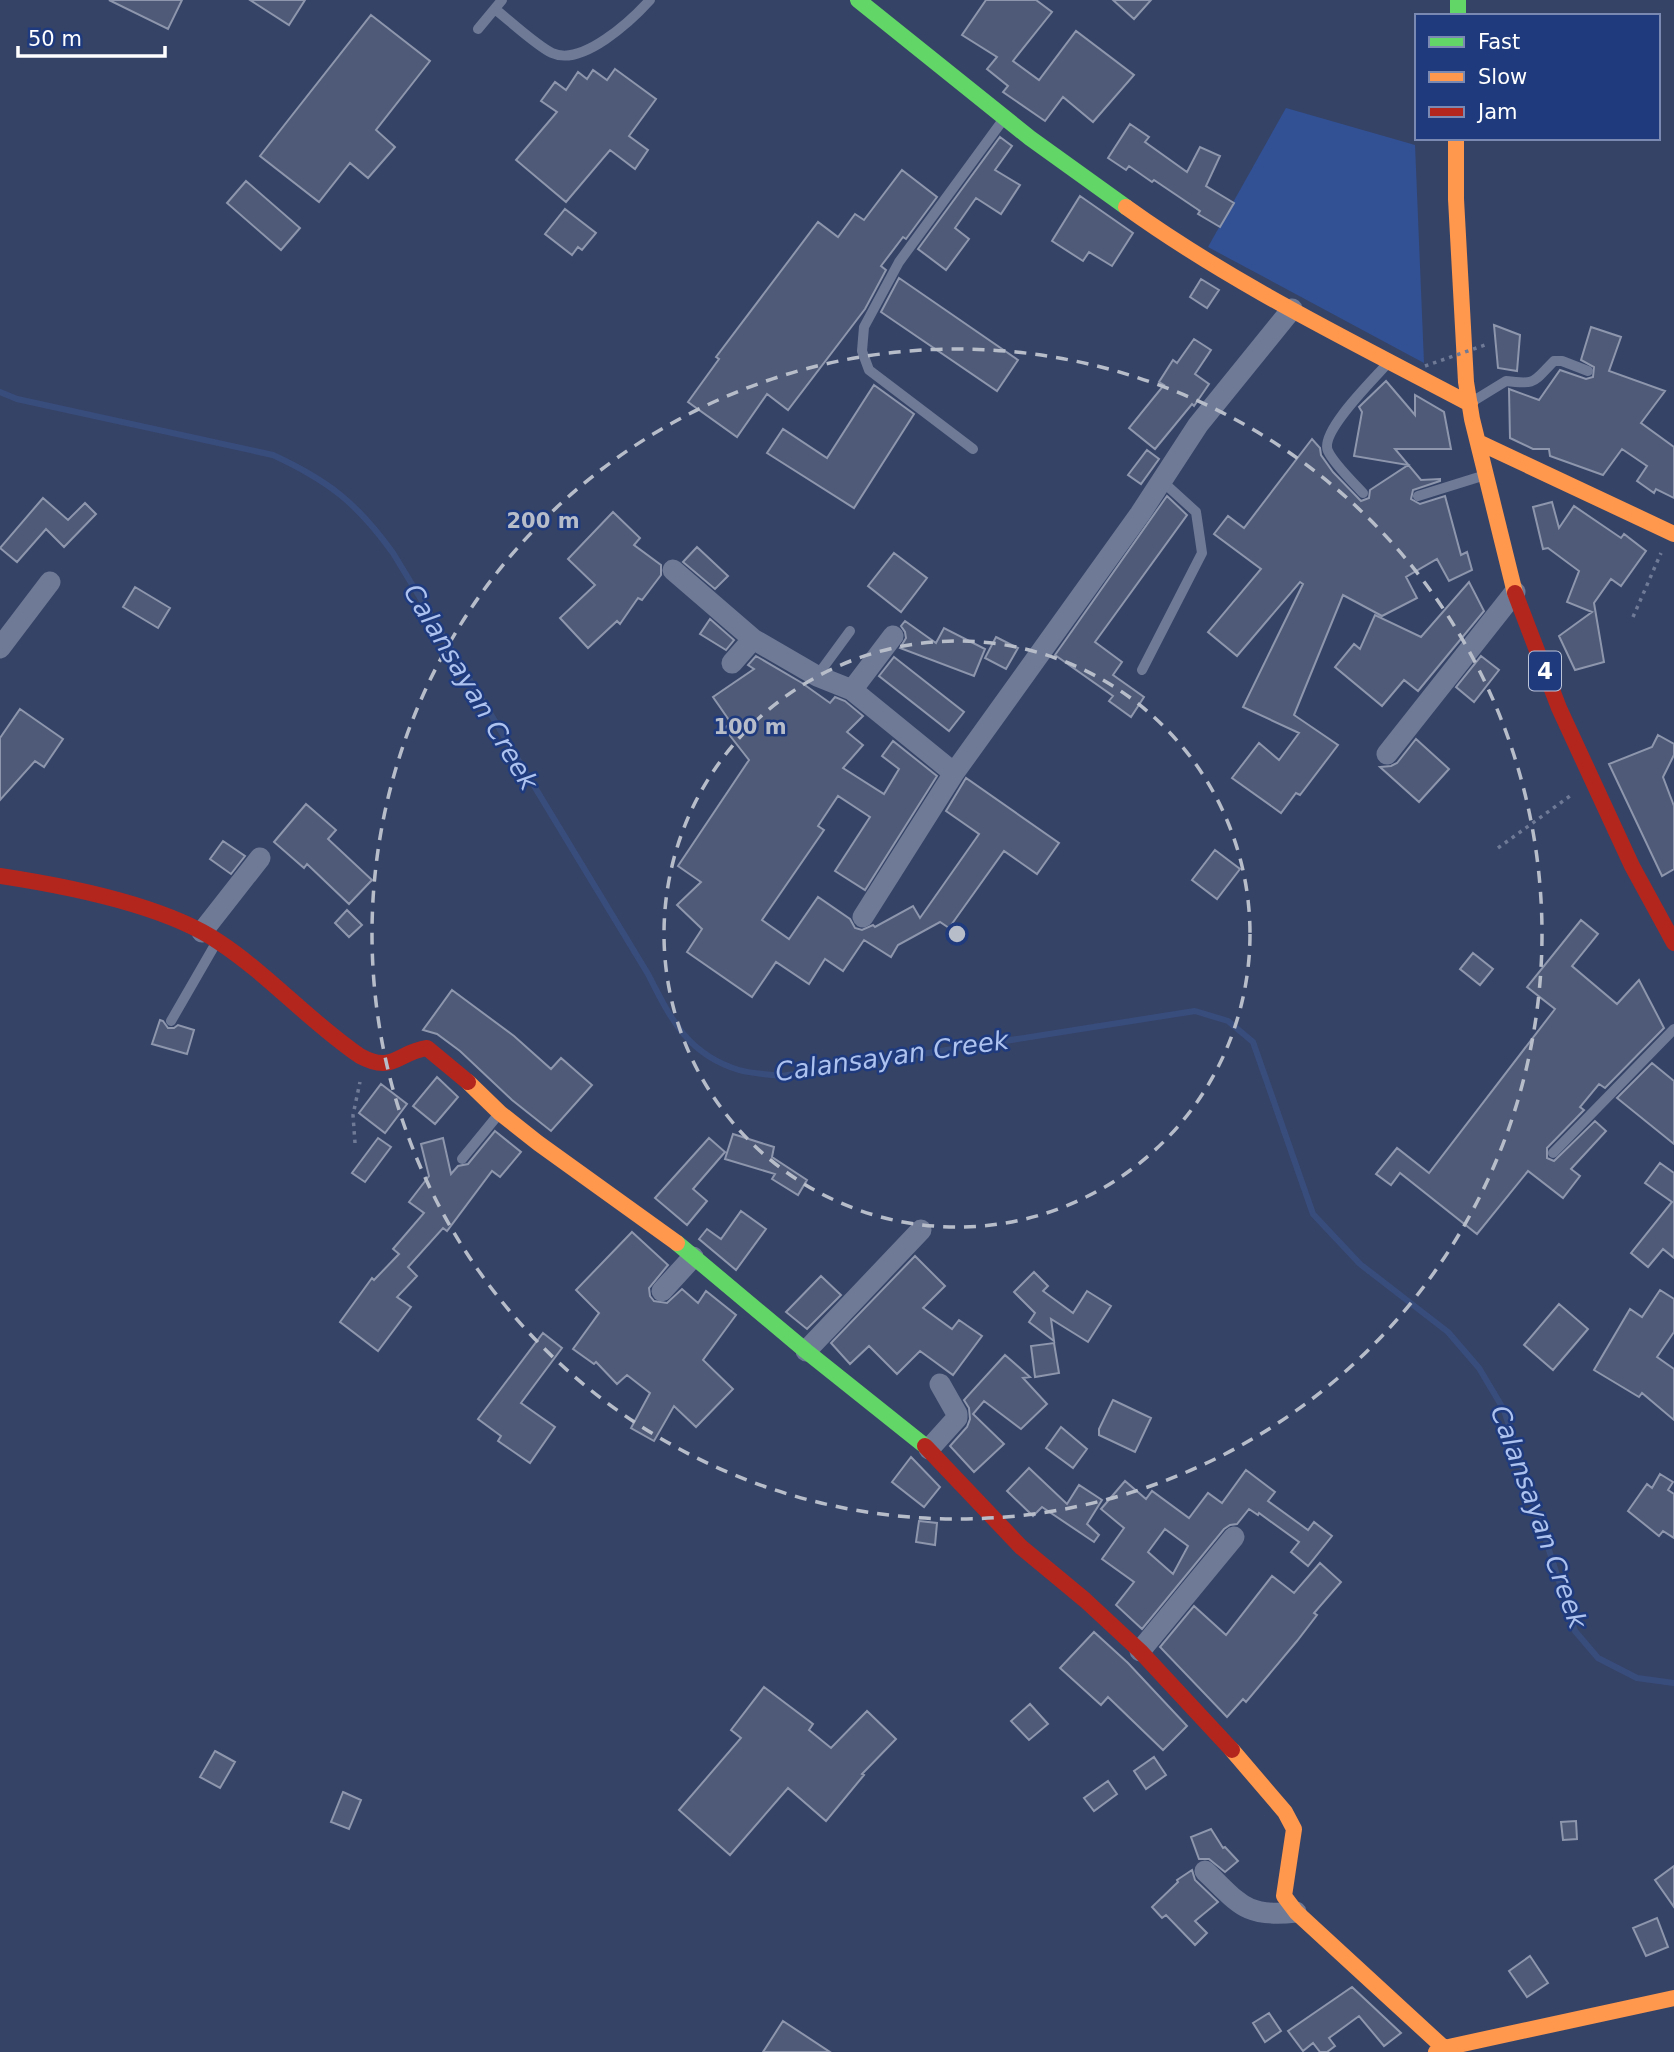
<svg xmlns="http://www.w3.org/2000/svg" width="1674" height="2052" font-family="'DejaVu Sans',sans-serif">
<rect width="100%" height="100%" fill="#354367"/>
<path fill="#325194" d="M1286 108 1415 145 1424 363 1208 247Z"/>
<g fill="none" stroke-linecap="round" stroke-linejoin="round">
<path stroke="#394d7d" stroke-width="6" d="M0 392 17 399 273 455C329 481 357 503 393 553L648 974C671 1019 687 1054 739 1070 752 1074 768 1074 782 1076L1195 1011 1228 1021 1253 1042 1313 1214 1360 1264 1448 1332 1479 1368 1504 1410 1575 1631 1598 1658 1637 1678 1674 1683"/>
</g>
<path fill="#4e5a77" stroke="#8d96ac" stroke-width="2" fill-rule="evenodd" d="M109 0H182L168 29Z
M250 0H305L289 25Z
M986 0H1036L1052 12 1013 61 1039 80 1076 31 1134 75 1093 122 1063 97 1045 121 1003 92 1008 86 987 69 997 57 962 35Z
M1113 0H1151L1134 19Z
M371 15 430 61 376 130 395 147 368 178 350 163 319 202 260 156Z
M615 69 656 99 629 136 648 150 635 169 610 150 566 202 516 160 557 112 541 101 555 82 566 90 578 72 587 79 593 70 607 80Z
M1130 124 1149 137 1145 142 1187 172 1200 147 1220 156 1206 186 1234 203 1220 227 1198 214 1200 211 1154 180 1152 182 1129 166 1126 170 1108 158Z
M1000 137 1012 146 995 170 1020 185 1001 214 976 198 955 228 969 239 946 270 918 249Z
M902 170 937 197 906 239 903 237 881 266 886 270 865 309 788 410 767 394 737 437 688 402 719 359 716 357 818 222 838 237 855 214 864 220Z
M246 181 300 228 281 250 227 203Z
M1080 196 1133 233 1112 266 1089 252 1083 261 1052 241Z
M565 209 596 233 582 250 578 247 572 255 545 234Z
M899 278 1018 360 997 391 881 312Z
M1201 279 1219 290 1207 308 1190 297Z
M1494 325 1520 335 1517 371 1498 368Z
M1591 327 1621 337 1609 371 1665 391 1641 423 1674 447V498L1656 489 1654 493 1637 481 1647 466 1622 449 1603 475 1550 456 1549 449H1533L1510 438 1509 389 1539 400 1560 370 1586 379 1593 377 1594 367 1581 360Z
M1194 339 1211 350 1195 374 1209 384 1194 406 1192 404 1155 449 1129 428 1164 385 1159 382 1173 360 1177 363Z
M1386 381 1415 415V395L1444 412 1451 449H1395L1421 480 1440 479V481L1413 490 1411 499 1420 504 1445 496 1461 555 1467 552 1472 570 1449 581 1437 559 1406 577 1417 598 1382 616 1343 595 1294 715 1338 745 1300 795 1296 793 1281 813 1232 778 1259 743 1279 760 1299 733 1243 707 1303 584 1300 582 1237 656 1208 632 1261 569 1214 534 1228 516 1244 528 1312 439 1320 448 1321 455 1333 472 1361 501 1369 498 1370 490 1408 465 1354 456 1362 412 1359 407Z
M874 385 914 414 854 508 767 453 783 429 827 458Z
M1147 450 1159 459 1141 484 1128 475Z
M1167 496 1187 515 1095 642 1122 662 1113 675 1144 697 1131 717 1109 701 1113 696 1055 655Z
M43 498 68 520 85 503 96 514 64 547 46 529 17 562 0 548Z
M1552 502 1559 528 1574 506 1621 538 1624 534 1646 551 1621 586 1611 579 1594 603 1604 662 1575 670 1559 636 1592 612 1567 602 1579 571 1548 548 1543 549 1533 507Z
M613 512 640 538 634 545 661 565V575L642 600 638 598 620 624 617 621 588 648 560 618 595 585 568 559Z
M697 547 728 576 715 589 683 562Z
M894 553 927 578 901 612 868 586Z
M1469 582 1484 611 1418 691 1404 680 1382 706 1335 667 1354 644 1360 649 1375 615 1421 637Z
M135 587 170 608 158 628 123 607Z
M710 619 734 640 726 650 700 634Z
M905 621 936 643 944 628 985 649 974 676 900 648 906 638 905 632 901 626Z
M996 637 1018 648 1006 669 985 658Z
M756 656 802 683 830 703 835 697 845 701 863 716 847 732 863 745 843 768 884 794 899 769 882 756 893 741 937 776 865 890 835 871 870 817 838 796 818 826 824 830 762 920 789 939 818 897 850 919 855 928 862 930 873 925 875 927 913 906 920 918 979 834 946 811 966 778 1059 843 1037 874 1004 851 949 928 940 922 898 945 891 957 864 940 843 971 825 959 809 984 776 962 752 997 687 952 702 929 677 905 701 882 678 866 749 760 724 728 731 723 713 697 754 669 748 665Z
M1481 656 1499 670 1474 702 1456 687Z
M894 657 964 712 949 731 879 676Z
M20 709 63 739 44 767 35 761 0 800V738Z
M1658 735 1674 744V755L1663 777 1674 806V869L1662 876 1609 764 1652 747Z
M1416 739 1449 769 1419 802 1380 767 1391 766 1397 763Z
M306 804 336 830 328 839 372 880 349 904 307 864 304 868 274 842Z
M223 841 245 856 231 874 210 859Z
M1215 850 1240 869 1217 899 1192 880Z
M347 910 362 925 349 937 335 923Z
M1581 920 1598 934 1572 966 1617 1004 1639 980 1664 1028 1605 1088 1599 1084 1580 1107 1584 1110 1547 1148V1158L1554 1161 1595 1121 1606 1131 1571 1169 1580 1176 1563 1198 1528 1171 1477 1234 1400 1173 1391 1185 1376 1174 1397 1148 1429 1173 1555 1009 1527 987Z
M1473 953 1493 969 1480 985 1460 969Z
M452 990 514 1036 551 1069 561 1058 592 1085 551 1131 512 1100 460 1051 437 1034 423 1030Z
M160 1020 163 1021 168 1028H174L178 1025 194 1030 187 1054 152 1044Z
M1652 1063 1674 1081V1144L1617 1098Z
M437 1077 458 1097 435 1124 413 1106Z
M381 1084 407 1104 385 1133 359 1113Z
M495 1131 521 1152 500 1177 492 1171 447 1231 443 1228 408 1267 417 1276 397 1297 411 1307 378 1351 340 1322 372 1278 374 1280 399 1254 393 1249 424 1213 409 1202 429 1176 421 1144 443 1138 451 1174 458 1166 468 1164Z
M733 1134 774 1147 772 1157 807 1180 798 1195 772 1179 775 1174 725 1159Z
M378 1138 391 1147 365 1182 352 1173Z
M709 1138 725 1152 693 1189 707 1201 687 1225 655 1198Z
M1660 1163 1674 1173V1258L1663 1249 1648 1267 1631 1253 1672 1202 1645 1183Z
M741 1211 766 1229 736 1270 699 1239 707 1229 721 1239Z
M632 1232 668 1265 649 1288 650 1296 654 1301 667 1303 682 1289 698 1303 706 1291 736 1315 703 1360 733 1389 696 1427 674 1406 654 1441 631 1428 650 1393 627 1375 617 1384 596 1362 594 1364 573 1349 599 1313 576 1290Z
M915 1256 945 1286 923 1308 952 1329 959 1320 982 1336 953 1375 920 1351 897 1374 869 1346 850 1364 831 1343Z
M1034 1272 1048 1286 1043 1291 1073 1313 1087 1291 1111 1306 1088 1342 1051 1319 1054 1341 1029 1322 1035 1313 1014 1292Z
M821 1276 841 1295 807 1329 786 1312Z
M1660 1290 1674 1299V1332L1657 1357 1674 1369V1420L1642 1393 1639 1397 1594 1370 1630 1309 1642 1317Z
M1559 1304 1588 1329 1553 1370 1524 1345Z
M543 1333 562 1348 521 1403 555 1427 530 1463 498 1441 501 1436 478 1419Z
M1054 1343 1059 1373 1035 1377 1031 1346Z
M1005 1355 1030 1377 1023 1378 1047 1404 1021 1429 984 1401 973 1414 1004 1444 974 1472 950 1446 967 1427 970 1419 969 1408 964 1400Z
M1113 1400 1151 1418 1135 1452 1099 1435V1429Z
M1061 1427 1087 1449 1073 1468 1046 1448Z
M911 1457 940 1487 924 1507 892 1482Z
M1029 1468 1067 1504 1079 1485 1102 1500 1087 1524 1099 1535 1094 1542 1042 1507 1033 1516 1007 1491Z
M1246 1470 1275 1492 1268 1501 1308 1530 1314 1522 1332 1536 1308 1566 1291 1552 1299 1542 1259 1513 1258 1515 1249 1509 1237 1524 1230 1525 1224 1529 1142 1629 1116 1605 1134 1582 1102 1559 1124 1528 1101 1509 1125 1481 1146 1499 1152 1491 1189 1518 1208 1493 1222 1503ZM1165 1529 1188 1546 1173 1574 1148 1552Z
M1660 1474 1673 1482 1668 1490 1674 1494V1538L1663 1531 1659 1536 1628 1511 1647 1484 1652 1488Z
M919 1521 937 1523 935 1545 916 1542Z
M1320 1563 1341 1582 1314 1613 1317 1615 1297 1641 1246 1702 1243 1699 1227 1717 1160 1647 1194 1606 1226 1635 1272 1576 1294 1593Z
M1094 1632 1128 1663 1187 1726 1163 1750 1108 1697 1101 1705 1060 1668Z
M764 1687 813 1724 809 1730 831 1748 867 1711 896 1739 862 1774 864 1775 826 1821 788 1788 730 1855 679 1810 741 1738 731 1730Z
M1030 1704 1048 1724 1029 1740 1011 1721Z
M215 1751 235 1762 220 1788 200 1777Z
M1154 1757 1166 1775 1146 1789 1134 1771Z
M1108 1781 1117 1794 1094 1811 1084 1798Z
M343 1792 361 1800 349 1829 331 1822Z
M1576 1821 1577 1839 1563 1840 1561 1822Z
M1211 1829 1223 1848 1225 1847 1238 1861 1225 1872 1209 1859H1199L1191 1837Z
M1674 1866V1907L1655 1880Z
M1192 1870 1195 1880 1218 1902 1195 1921 1207 1933 1195 1945 1166 1915 1162 1918 1152 1907 1178 1882 1177 1880Z
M1657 1918 1668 1947 1646 1956 1633 1928Z
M1530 1956 1548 1983 1527 1997 1509 1971Z
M1352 1987 1401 2033 1384 2046 1359 2016 1329 2038 1335 2046 1327 2052H1320L1313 2043 1303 2051 1288 2031Z
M1269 2013 1281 2031 1265 2042 1253 2023Z
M783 2021 830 2052H763Z"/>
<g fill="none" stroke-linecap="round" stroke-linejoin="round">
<path stroke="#6f7a96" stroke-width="3.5" stroke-dasharray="3.5 5" stroke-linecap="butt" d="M1633 617 1661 553
M1498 848 1570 796
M355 1143 353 1115 360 1082"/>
<path stroke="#6f7a96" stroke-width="10" d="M495 9C510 21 537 46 552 53 582 67 632 20 650 0
M478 29 502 0
M1475 400 1506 381C1537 385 1533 382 1554 361H1562L1588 371
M973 449 869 370 862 351 864 327 899 262 1003 120
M1363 493C1353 482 1334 464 1328 451 1319 432 1374 379 1387 364
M1418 496 1479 477
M1142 670 1202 553 1196 512 1163 482
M817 676 850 631
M171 1021 216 943
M1553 1153 1674 1029
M462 1159 498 1115"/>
<path stroke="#6f7a96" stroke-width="21" d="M673 570 753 639 817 676 852 690 954 773
M0 648 50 582
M732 663 753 639
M852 690 893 636
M1387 754 1515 592
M863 917 954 773 1140 514 1198 425 1292 309
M202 932 260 858
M662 1291 693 1257
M806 1351 921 1230
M929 1449 957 1418V1414L940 1384
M1140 1651 1234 1537
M1205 1871C1240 1904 1245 1918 1296 1912"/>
<path stroke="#63d668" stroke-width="16" d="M858 0 1030 138 1126 207
M1458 0V16
M677 1243 806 1351 925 1446"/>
<path stroke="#ff974d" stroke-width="16" d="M1456 138V199L1466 382 1472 419 1515 593
M1126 207C1233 284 1353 342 1470 404
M1478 442 1674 534
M468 1082 500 1113 538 1143 677 1243
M1232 1750 1285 1812 1294 1829 1284 1896 1296 1912 1444 2048
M1436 2052 1444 2048 1674 1998"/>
<path stroke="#b3261e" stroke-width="16" d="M1515 593 1559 708 1632 866 1674 943
M0 876C66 886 164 905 219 942 269 975 310 1022 360 1056 393 1074 398 1052 427 1048L468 1082
M925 1446 1021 1547 1085 1600 1140 1651 1232 1750"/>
<path stroke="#6f7a96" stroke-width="3.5" stroke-dasharray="3.5 5" stroke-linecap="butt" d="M1425 366 1485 345"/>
</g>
<g fill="none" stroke="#b8bdca" stroke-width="3.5" stroke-dasharray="12 9">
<circle cx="957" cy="934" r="293"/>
<circle cx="957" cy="934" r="585"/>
</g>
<g text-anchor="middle" stroke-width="5" stroke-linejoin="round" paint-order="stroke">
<rect fill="#1f3b7d" stroke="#bcc4d8" stroke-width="2" x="1529" y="651.5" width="32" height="39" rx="5"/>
<g font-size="23" font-weight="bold" fill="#fff">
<text x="1545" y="679">4</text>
</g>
<g font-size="26" font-style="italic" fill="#adc2ef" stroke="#1f3b7d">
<text transform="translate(471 687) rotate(59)" y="9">Calansayan Creek</text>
<text transform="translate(892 1056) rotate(-8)" y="9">Calansayan Creek</text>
<text transform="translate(1539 1517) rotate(70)" y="9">Calansayan Creek</text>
</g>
</g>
<circle cx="957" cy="934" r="10" fill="#b8bdca" stroke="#1f3b7d" stroke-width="3.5"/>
<g font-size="21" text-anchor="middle" font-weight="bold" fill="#b8bdca" stroke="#1f3b7d" stroke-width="5" stroke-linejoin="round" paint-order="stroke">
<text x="543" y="528">200 m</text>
<text x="750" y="734">100 m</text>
</g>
<rect x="1415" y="14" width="245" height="126" fill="#1f3b7d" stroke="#7989b1" stroke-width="2"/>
<rect x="1429" y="37" width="35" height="10" fill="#63d668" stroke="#7989b1" stroke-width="2"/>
<text x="1478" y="49" font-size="21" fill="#ffffff">Fast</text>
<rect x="1429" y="72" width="35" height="10" fill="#ff974d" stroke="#7989b1" stroke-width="2"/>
<text x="1478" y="84" font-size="21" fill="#ffffff">Slow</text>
<rect x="1429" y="107" width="35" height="10" fill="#b3261e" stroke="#7989b1" stroke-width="2"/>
<text x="1478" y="119" font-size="21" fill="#ffffff">Jam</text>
<path d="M18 46v10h147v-10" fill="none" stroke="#ffffff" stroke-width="3.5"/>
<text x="28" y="46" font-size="21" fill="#ffffff" stroke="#1f3b7d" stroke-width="5" paint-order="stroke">50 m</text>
</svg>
